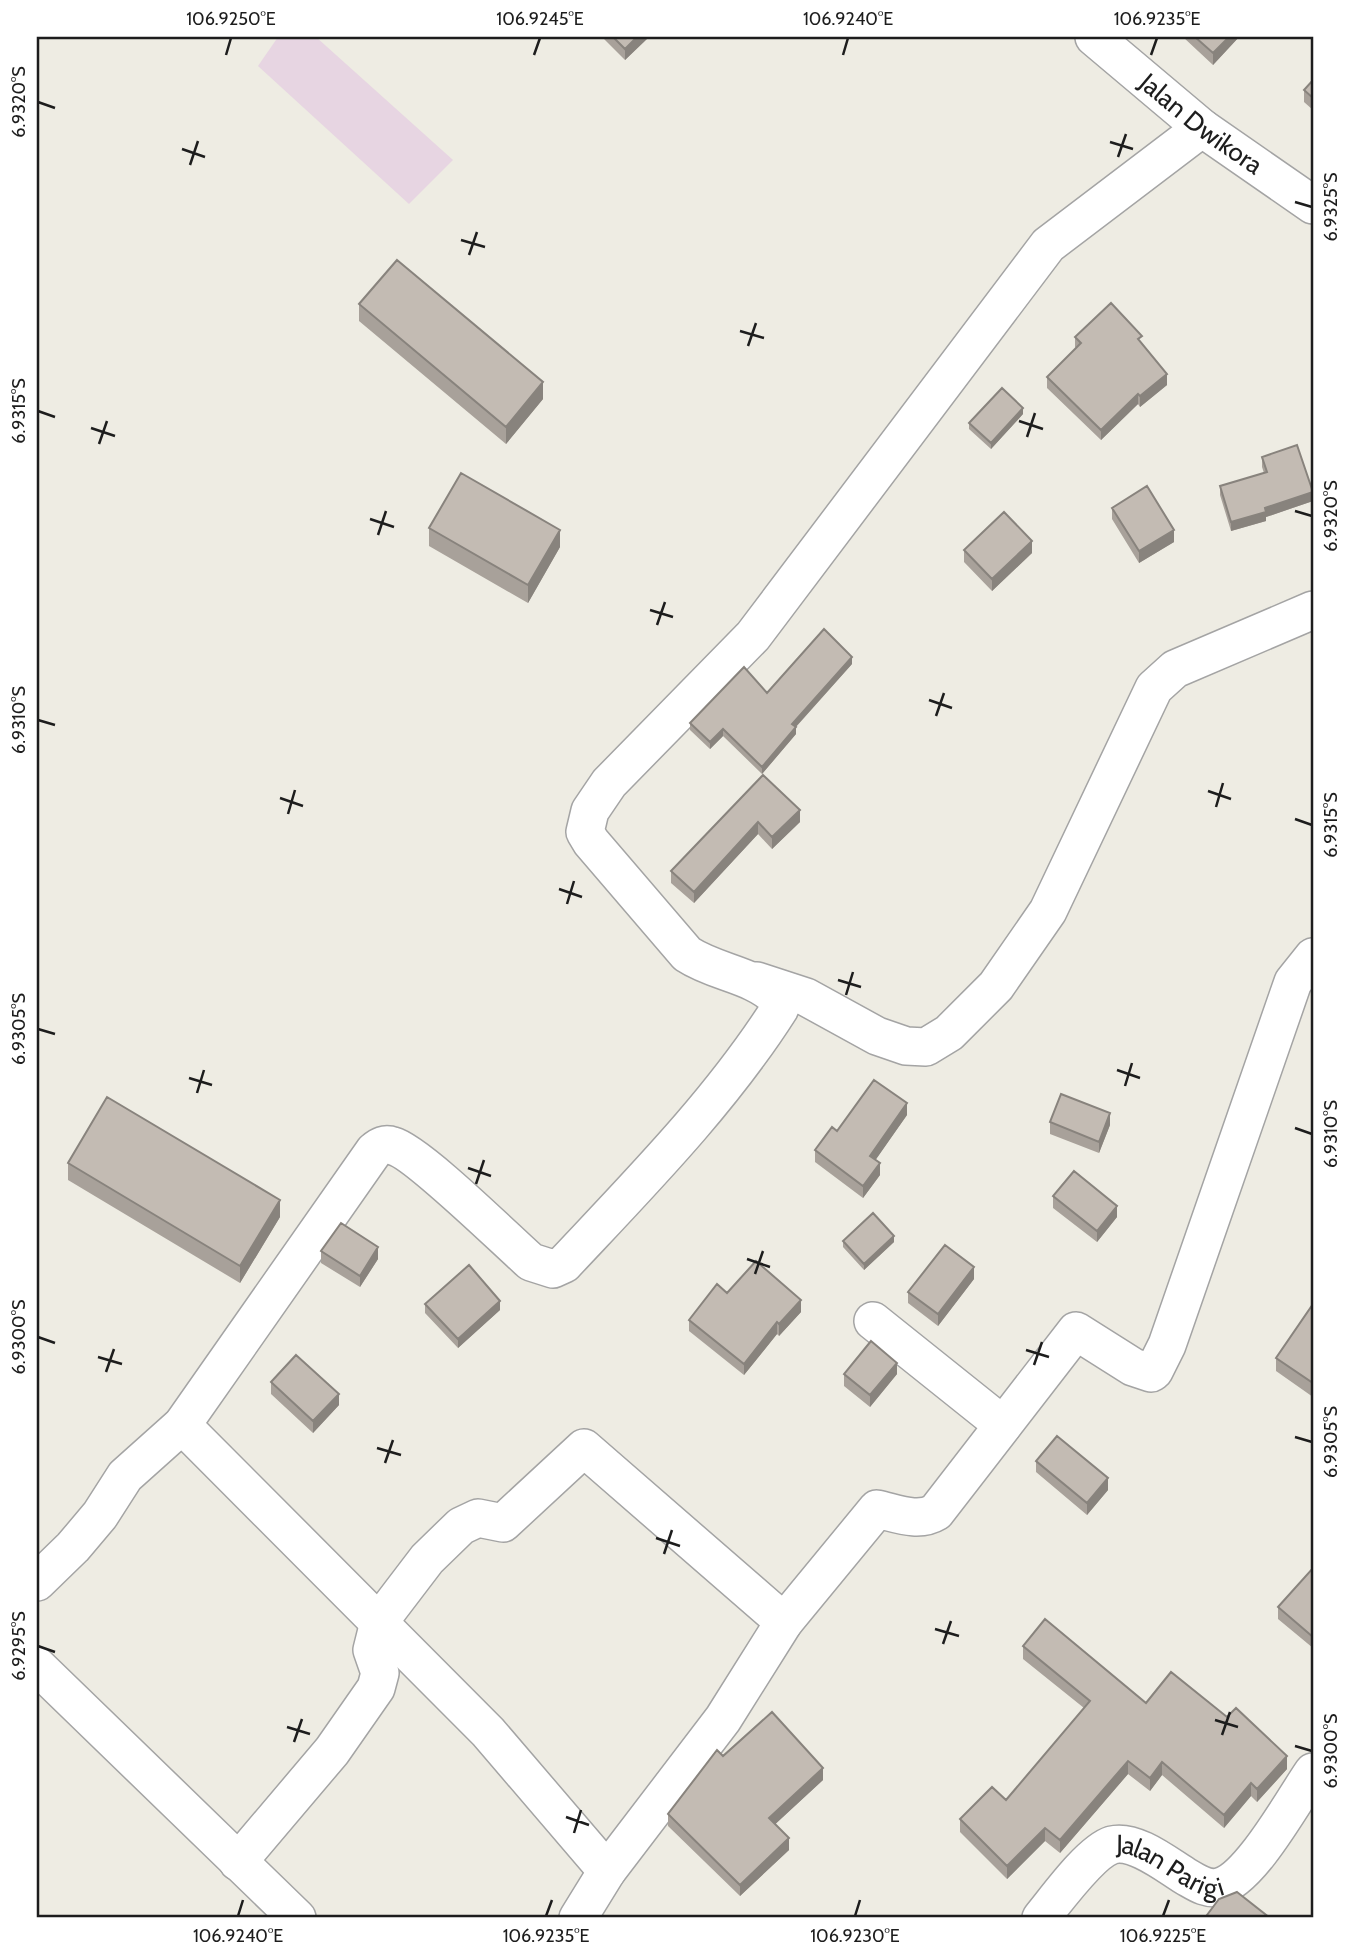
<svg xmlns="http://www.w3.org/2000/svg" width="1350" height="1955" font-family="Cabin,sans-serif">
<rect width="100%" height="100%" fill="#eeece3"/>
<path fill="#e7d5e2" d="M278 37H316L453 160 409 204 258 66Z"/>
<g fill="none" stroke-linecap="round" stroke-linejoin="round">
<defs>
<g id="minor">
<path id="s1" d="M1094 37 1202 128 1313 205"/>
<path d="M757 981 806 997 877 1036 906 1046 926 1047 949 1033 996 986 1048 911 1154 688 1175 669 1313 610"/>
<path d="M873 1321 1003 1425"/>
<path d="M182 1425 488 1732 607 1871"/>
<path d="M37 1582 73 1547 100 1515 125 1476 182 1425 374 1151C380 1146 385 1143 393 1146 417 1152 506 1240 531 1262L553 1269 564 1264C640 1183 721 1101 780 1008L777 998C752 974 716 973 687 954L591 842 585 832 590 811 609 783 753 636 1048 245 1202 128"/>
<path d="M37 1666 297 1918"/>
<path d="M238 1862 332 1751 376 1688 380 1673 372 1650 379 1622 427 1559 461 1526 478 1518 503 1523 584 1448 784 1622"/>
<path d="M578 1918 607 1871 723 1719 784 1622 877 1509C896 1513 918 1523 936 1512L1076 1331 1133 1367 1151 1373 1154 1371 1167 1345 1293 982 1313 957"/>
<path id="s2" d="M1041 1918C1056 1900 1090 1852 1112 1845 1135 1839 1167 1865 1185 1876 1196 1882 1206 1890 1219 1887 1251 1879 1294 1799 1313 1772"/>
</g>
</defs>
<use href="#minor" stroke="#a4a4a4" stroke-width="40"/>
<use href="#minor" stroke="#fff" stroke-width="37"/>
</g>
<path fill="#a8a19a" d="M602 37H649L625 60Z
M1183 37H1239L1213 65Z
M1313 80V110L1304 102V90Z
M359 304 543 399 506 444 359 321Z
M1075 337 1142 343 1167 385 1140 407 1138 404 1101 440 1047 388V377L1076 348 1075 347Z
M1023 414 991 449 969 429V423Z
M1262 457 1313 490V501L1266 517V521L1231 531 1220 495V486L1264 473 1262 467Z
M1112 508 1174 542 1139 563 1112 519Z
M429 528 560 547 528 603 429 546Z
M964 550 1032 553 992 591 964 562Z
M852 664 796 727V734L762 774 723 736 710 749 690 730V723L767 693Z
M763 775 800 822 772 849 758 834 694 903 671 883V871Z
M907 1115 875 1160 880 1175 863 1198 815 1162V1150L837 1131Z
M1050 1122 1110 1125 1099 1153 1050 1134Z
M68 1163 280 1217 240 1283 68 1180Z
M1053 1196 1117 1217 1097 1242 1053 1208Z
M843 1241 894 1242 864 1270 843 1247Z
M321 1251 378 1259 360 1287 321 1263Z
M974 1279 938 1326 908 1303V1292Z
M727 1293 801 1312 779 1336 777 1334 744 1375 689 1331V1320Z
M425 1304 500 1310 458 1348 425 1313Z
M1313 1304V1397L1276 1371V1358Z
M844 1374H897L870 1407 844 1386Z
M271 1382 339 1405 313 1433 271 1394Z
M1313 1397V1415L1311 1413V1399Z
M1036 1461 1108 1490 1087 1515 1036 1472Z
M1313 1568V1648L1278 1619V1607Z
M1023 1646 1146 1703 1287 1769 1257 1802 1251 1796 1224 1828 1162 1775 1150 1791 1128 1774 1060 1853 1045 1841 1007 1879 960 1832V1819L1006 1800 1084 1708 1023 1659Z
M723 1756 823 1780 775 1824 789 1850 740 1896 668 1826V1814Z"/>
<path fill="#88837d" d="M637 37H649L625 60V49Z
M1229 37H1239L1213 65V53Z
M1167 374V385L1140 407V396Z
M543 382V399L506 444V427Z
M1138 394V404L1101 440V430Z
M1023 408V414L991 449V443Z
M1313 492V501L1266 517V521L1231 531V522L1265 508Z
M560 530V547L528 603V585Z
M1174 530V542L1139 563V551Z
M1032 541V553L992 591V579Z
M852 657V664L792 731V724Z
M796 727V734L762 774V767Z
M723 729V736L710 749V742Z
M800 810V822L772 849V837Z
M758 822V834L694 903V892Z
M907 1103V1115L870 1168V1156Z
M1110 1113V1125L1099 1153V1142Z
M880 1163V1175L863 1198V1186Z
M280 1200V1217L240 1283V1266Z
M1117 1206V1217L1097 1242V1231Z
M894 1236V1242L864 1270V1264Z
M378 1247V1259L360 1287V1276Z
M974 1267V1279L938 1326V1314Z
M801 1300V1312L779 1336V1324Z
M500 1301V1310L458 1348V1339Z
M777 1322V1334L744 1375V1364Z
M897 1363V1374L870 1407V1395Z
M339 1394V1405L313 1433V1421Z
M1108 1478V1490L1087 1515V1503Z
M1287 1756V1769L1257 1802V1789Z
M1128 1761V1774L1060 1853V1840Z
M1162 1762V1775L1150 1791V1778Z
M823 1768V1780L769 1830V1818Z
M1251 1783V1796L1224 1828V1815Z
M1045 1828V1841L1007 1879V1866Z
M789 1838V1850L740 1896V1885Z"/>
<path fill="#c3bbb3" stroke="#88837d" stroke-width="2" d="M613 37H637L625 49Z
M1195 37H1229L1213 53Z
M1313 80V98L1304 90Z
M397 260 543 382 506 427 359 304Z
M1111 303 1142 336 1138 339 1167 374 1140 396 1138 394 1101 430 1047 377 1081 343 1075 337Z
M1002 388 1023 408 991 443 969 423Z
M1297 445 1313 492 1265 508 1266 512 1231 522 1220 486 1267 472 1262 457Z
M461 473 560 530 528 585 429 528Z
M1147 486 1174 530 1139 551 1112 508Z
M1004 512 1032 541 992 579 964 550Z
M824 629 852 657 792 724 796 727 762 767 723 729 710 742 690 723 744 667 767 693Z
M763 775 800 810 772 837 758 822 694 892 671 871Z
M874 1080 907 1103 870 1156 880 1163 863 1186 815 1150 832 1127 837 1131Z
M1061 1094 1110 1113 1099 1142 1050 1122Z
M107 1097 280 1200 240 1266 68 1163Z
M1074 1171 1117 1206 1097 1231 1053 1196Z
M873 1213 894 1236 864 1264 843 1241Z
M341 1223 378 1247 360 1276 321 1251Z
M945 1245 974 1267 938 1314 908 1292Z
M756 1261 801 1300 779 1324 777 1322 744 1364 689 1320 717 1284 727 1293Z
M469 1265 500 1301 458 1339 425 1304Z
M1313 1304V1383L1276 1358Z
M871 1341 897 1363 870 1395 844 1374Z
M296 1355 339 1394 313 1421 271 1382Z
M1057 1436 1108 1478 1087 1503 1036 1461Z
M1313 1568V1637L1278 1607Z
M1045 1619 1146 1703 1171 1672 1227 1717 1236 1708 1287 1756 1257 1789 1251 1783 1224 1815 1162 1762 1150 1778 1128 1761 1060 1840 1045 1828 1007 1866 960 1819 992 1787 1006 1800 1090 1701 1023 1646Z
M772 1712 823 1768 769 1818 789 1838 740 1885 668 1814 717 1750 723 1756Z
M1237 1892 1270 1918H1211L1207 1915 1219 1899Z"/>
<path fill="none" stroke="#1d1d1d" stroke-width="2.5" d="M226 55 231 38M534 55 540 38M843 55 848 38M1151 55 1157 38M38 102 55 108M1110 142 1133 149M182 149 205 157M1118 157 1126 134M190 165 198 141M1295 202 1312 207M461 240 485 247M469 255 477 232M740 331 764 338M748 346 756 323M38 411 55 417M1019 421 1043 429M91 428 115 436M1027 437 1035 413M99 444 107 421M1295 511 1312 516M370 519 394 527M378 535 386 511M650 610 673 617M657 625 665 602M929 700 952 708M936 716 944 693M38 720 55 725M1208 791 1231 799M280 798 303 806M1216 807 1223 783M288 814 295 790M1295 819 1312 825M559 889 582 897M567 904 574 881M838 980 861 987M846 995 853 972M38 1029 55 1034M1117 1070 1140 1078M189 1078 212 1085M1125 1086 1132 1063M197 1093 204 1070M1295 1128 1312 1134M468 1168 491 1176M476 1184 484 1160M747 1259 770 1267M755 1274 763 1251M38 1337 55 1343M1026 1350 1049 1357M98 1357 122 1364M1034 1365 1042 1342M106 1372 114 1349M1295 1437 1312 1442M377 1448 401 1455M385 1463 393 1440M656 1538 680 1546M664 1554 672 1530M935 1629 959 1636M943 1644 951 1621M38 1646 55 1652M1215 1720 1238 1727M287 1727 310 1734M1222 1735 1230 1712M294 1742 302 1719M1295 1746 1312 1751M566 1817 589 1825M574 1833 581 1810M238 1916 243 1900M546 1916 552 1900M855 1916 860 1900M1163 1916 1169 1900"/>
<g text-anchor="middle" stroke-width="6" stroke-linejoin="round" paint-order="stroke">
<g font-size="26" fill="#1d1d1d" stroke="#fff">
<text dy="9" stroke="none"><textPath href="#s1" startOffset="138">Jalan Dwikora</textPath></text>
<text dy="9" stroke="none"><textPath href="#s2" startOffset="166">Jalan Parigi</textPath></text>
</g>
</g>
<rect width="1350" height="1955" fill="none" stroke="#ffffff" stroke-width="77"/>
<rect x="38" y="38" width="1274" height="1878" fill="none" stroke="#1d1d1d" stroke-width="2.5"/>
<g font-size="18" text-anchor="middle" fill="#1d1d1d">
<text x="231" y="25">106.9250°E</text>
<text x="540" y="25">106.9245°E</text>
<text x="848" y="25">106.9240°E</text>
<text x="1157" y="25">106.9235°E</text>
<text transform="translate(19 102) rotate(-90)" y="6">6.9320°S</text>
<text transform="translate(1331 207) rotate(-90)" y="6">6.9325°S</text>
<text transform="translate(19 411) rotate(-90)" y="6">6.9315°S</text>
<text transform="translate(1331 516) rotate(-90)" y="6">6.9320°S</text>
<text transform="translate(19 720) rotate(-90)" y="6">6.9310°S</text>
<text transform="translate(1331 825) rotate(-90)" y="6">6.9315°S</text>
<text transform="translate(19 1029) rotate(-90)" y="6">6.9305°S</text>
<text transform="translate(1331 1134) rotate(-90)" y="6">6.9310°S</text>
<text transform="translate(19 1337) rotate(-90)" y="6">6.9300°S</text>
<text transform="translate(1331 1442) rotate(-90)" y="6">6.9305°S</text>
<text transform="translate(19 1646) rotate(-90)" y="6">6.9295°S</text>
<text transform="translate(1331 1751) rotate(-90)" y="6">6.9300°S</text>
<text x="238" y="1942">106.9240°E</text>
<text x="546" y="1942">106.9235°E</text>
<text x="855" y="1942">106.9230°E</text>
<text x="1163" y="1942">106.9225°E</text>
</g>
</svg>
